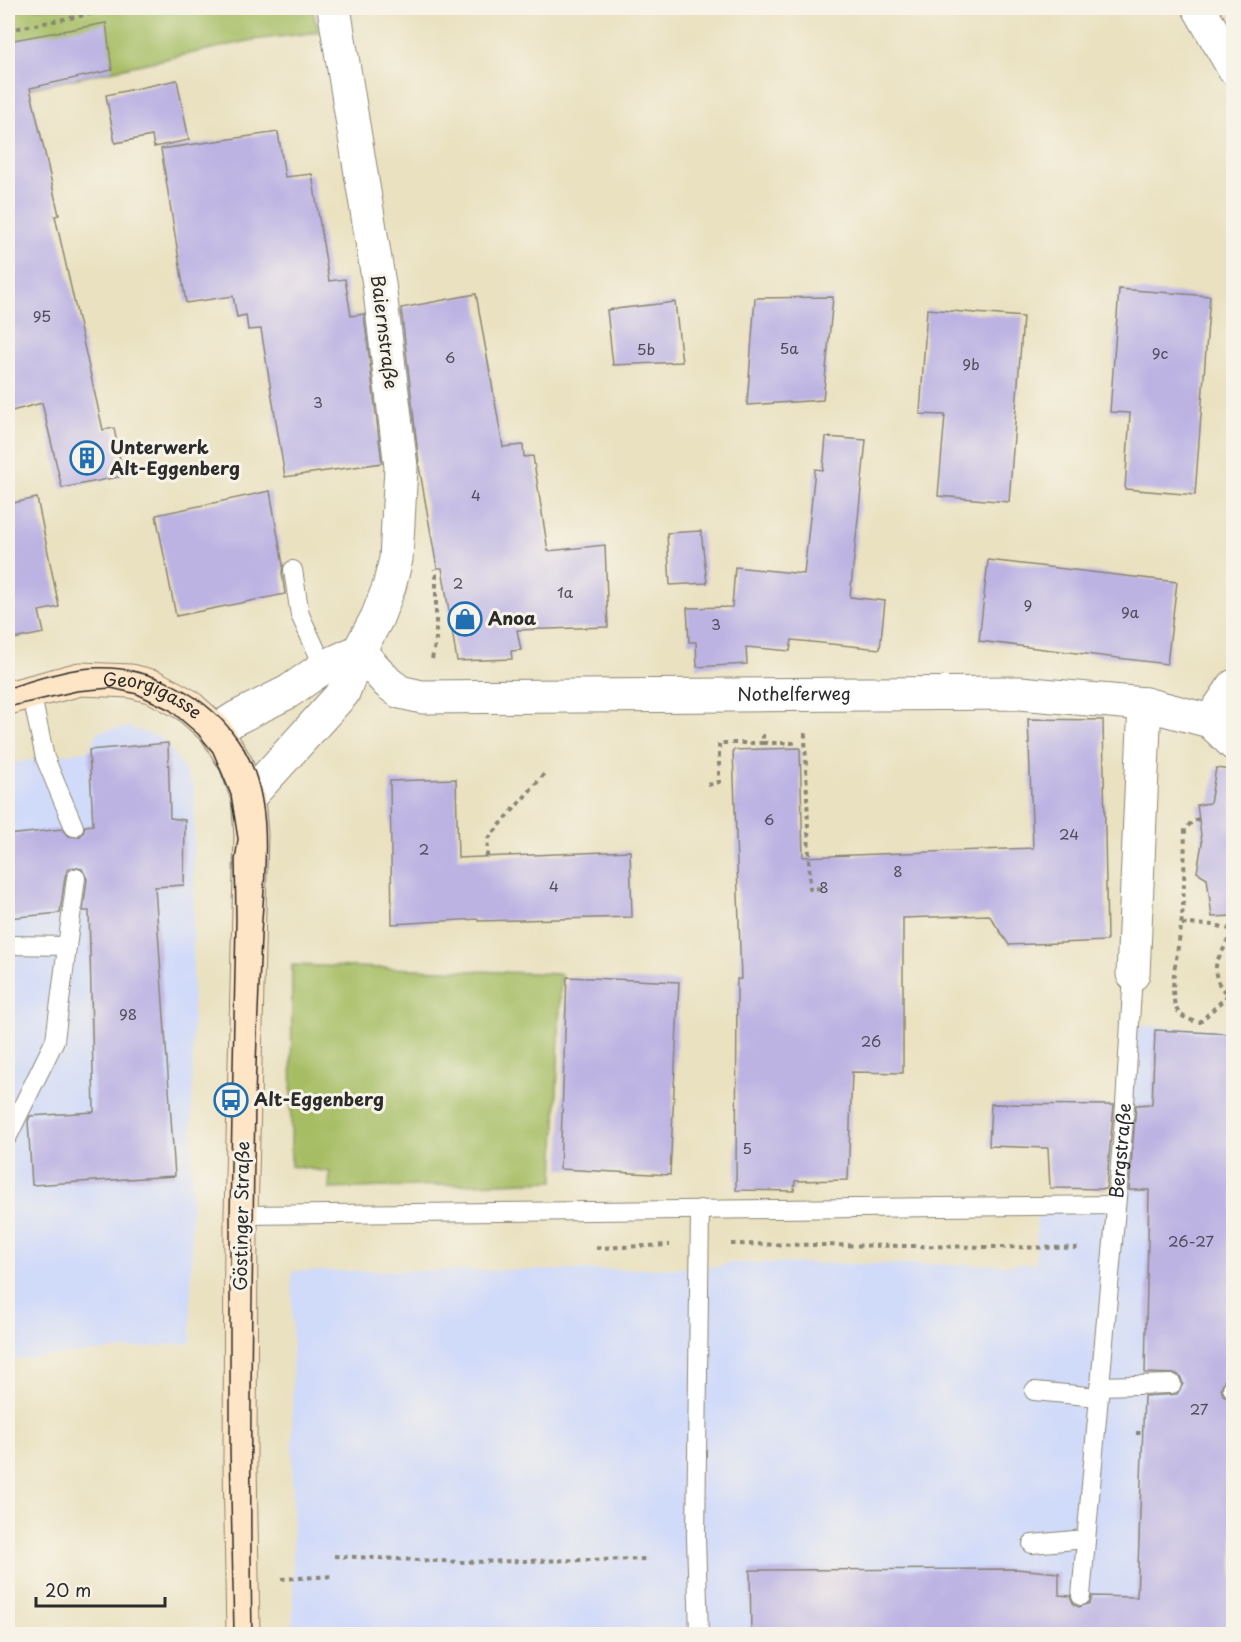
<svg xmlns="http://www.w3.org/2000/svg" width="1241" height="1642" font-family="'Playpen Sans',sans-serif">
<rect width="100%" height="100%" fill="#f7f3e8"/>
<filter id="ink" filterUnits="userSpaceOnUse"><feTurbulence type="fractalNoise" baseFrequency=".0167" numOctaves="2"/><feDisplacementMap in="SourceGraphic" scale="12" xChannelSelector="R" yChannelSelector="G"/><feConvolveMatrix kernelMatrix="1 2 1 2 8 2 1 2 1" color-interpolation-filters="sRGB"/></filter>
<filter id="wash" filterUnits="userSpaceOnUse"><feTurbulence type="fractalNoise" baseFrequency=".008" numOctaves="4" result="noise"/><feDisplacementMap in="SourceGraphic" scale="24" xChannelSelector="R" yChannelSelector="G"/><feGaussianBlur stdDeviation="1.35" result="paint"/><feColorMatrix in="noise" values="0 0 0 0 0 0 0 0 0 0 0 0 0 0 0 0 0 1.4 0 .05"/><feComposite in="paint" operator="in"/></filter>
<g filter="url(#wash)">
<rect width="100%" height="100%" fill="#eae1c0"/>
<path fill="#d0daf9" d="M129 727 162 738 183 767 194 789 191 1343 8 1360V764L89 750 98 731Z
M1153 1026 1233 1030V1634H293L292 1271 595 1270 716 1267 730 1263 1008 1265 1036 1263 1037 1205 1116 1204 1129 1027Z"/>
<path fill="#a6bd63" stroke="#687447" stroke-width="1.5" d="M8 8H312L319 32 253 40 8 93Z
M292 965 561 974 554 1181 329 1189 330 1172 291 1166Z"/>
<g id="blocks">
<path fill="#bcb3e3" d="M106 23 112 70 30 88 59 215 55 216 103 430 114 428 123 476 62 488 42 403 8 412V41Z
M177 80 189 140 154 147 152 136 115 143 106 95Z
M278 132 285 177 312 174 329 281 345 279 351 316 364 314 382 463 285 477 261 329 248 330 246 315 237 317 233 296 186 303 161 149Z
M1119 289 1210 296 1195 495 1125 489 1130 413 1110 412Z
M476 294 503 447 523 445 524 457 533 456 548 551 605 545 608 627 517 630 521 650 511 651 512 659 457 661 442 568H437L420 472 401 308Z
M833 297 823 400 747 405 755 298Z
M675 302 682 362 613 365 607 310Z
M927 309 1023 317 1009 502 938 496 945 415 920 414Z
M826 437 866 440 850 597 885 601 880 649 792 640 790 651 746 647 747 664 697 667 696 642H689L687 608 732 607 735 567 804 574 815 469 823 470Z
M270 491 283 565 282 572 285 594 176 616 156 515Z
M37 498 59 607 39 611 44 633 8 640V504Z
M701 531 707 583 670 585 667 533Z
M988 560 1177 582 1167 664 979 641Z
M1028 719 1103 720 1107 941 1009 945 989 915 903 918V1073L852 1072 848 1180 795 1181 794 1191 736 1190 737 979H741L733 750 800 748 803 857 1033 848Z
M168 743 170 818 185 820 184 885 155 887 175 1176 32 1185 28 1121 30 1116 94 1112 89 911H83L87 879 82 869 72 867 67 871 65 877 60 913 8 918V835L62 829 68 836 79 837 83 833 85 826 93 825 89 750Z
M1216 768 1233 770V916L1212 917 1207 878 1197 872 1202 843 1197 805 1210 803Z
M456 779 458 858 630 851 632 917 478 921V919L392 924 390 781Z
M567 977 679 982 670 1175 560 1169Z
M1155 1030 1233 1034V1377L1225 1379 1221 1388 1223 1395 1233 1400V1635H751L750 1570 1016 1569 1059 1573V1595L1070 1596 1074 1605 1079 1607 1090 1603 1092 1596 1137 1597 1144 1396 1177 1394 1183 1384 1181 1378 1177 1374 1145 1373 1149 1190H1129L1136 1105 1152 1104Z
M991 1104 1114 1105 1106 1189 1050 1188 1048 1148 989 1146Z"/>
</g>
</g>
<g filter="url(#ink)">
<use href="#blocks" fill-opacity="0" stroke="#8a8676" stroke-width="1.5"/>
<g fill="none" stroke-linecap="round" stroke-linejoin="round">
<defs>
<g id="lane">
<path d="M293 570 300 615 324 667"/>
<path d="M31 692 45 758 74 827"/>
<path d="M8 945 67 946"/>
<path d="M8 1136 55 1040 76 878"/>
<path d="M241 1215 1116 1205"/>
<path d="M1099 1386 1172 1384"/>
<path d="M1232 1388 1234 1389"/>
<path d="M1034 1391 1098 1397"/>
<path d="M1032 1544 1085 1539"/>
<path id="s1" d="M1081 1596 1124 1120 1133 974"/>
<path d="M699 1634 696 1538 700 1209"/>
</g>
<g id="street">
<path d="M1199 8 1234 69"/>
<path id="s2" d="M359 651 388 683 400 692 422 697 1020 693 1145 704 1210 721 1234 744"/>
<path d="M1210 721 1234 686"/>
<path d="M216 731 236 718 288 692 324 667 359 651"/>
<path d="M248 798 343 693 359 651 377 618 389 587 396 559 401 467 379 284 334 8"/>
<path d="M1133 974 1145 704"/>
</g>
<g id="secondary">
<path id="s3" d="M8 698 80 679 131 681 154 687 187 705 216 731 236 764 248 798 251 835 241 1215 240 1462 243 1634"/>
</g>
</defs>
<use href="#lane" stroke="#8a8676" stroke-width="20"/>
<use href="#street" stroke="#8a8676" stroke-width="35"/>
<use href="#secondary" stroke="#8a8676" stroke-width="35"/>
<path stroke="#8a8676" stroke-width="4" stroke-dasharray="4.5 4.5" stroke-linecap="butt" d="M8 30 121 8
M432 659 436 640V575L434 569
M803 735H805L810 889 824 888
M763 743H793V748
M708 785 719 782V743H763V736H765
M1199 819 1193 821 1185 829C1184 861 1185 894 1181 926 1179 948 1169 984 1175 1005 1178 1016 1189 1021 1200 1022L1228 995
M487 857 488 839 546 772
M1182 924 1215 925 1233 930
M1231 931C1230 942 1224 947 1219 957 1211 972 1218 991 1234 998
M731 1244 1081 1248
M596 1248 670 1245
M1136 1433H1142
M334 1556 461 1562 649 1559
M281 1579 334 1576"/>
<use href="#lane" stroke="#fff" stroke-width="18"/>
<use href="#street" stroke="#fff" stroke-width="33"/>
<use href="#secondary" stroke="#fee5c5" stroke-width="33"/>
<path stroke="#2b2b2b" stroke-width="1.5" d="M8 688C31 681 56 672 81 669 145 661 211 694 244 749 276 804 264 876 261 937 259 993 256 1049 255 1106 252 1282 249 1458 252 1634
M8 707 77 691 111 688 137 694 170 710 198 734 213 752 231 795 238 839 235 860 236 919 230 1214V1450L234 1634"/>
</g>
</g>
<defs>
<symbol id="building-ring" viewBox="-11 -11 22 22"><circle r="9.5" fill="#f7f3e8" stroke="#1f6fb2" stroke-width="1.5"/><path d="M-4-6H4V6H1V3H-1V6H-4ZM-2.5-4.3h1.7v1.8h-1.7ZM.8-4.3h1.7v1.8H.8ZM-2.5-1h1.7V.8h-1.7ZM.8-1h1.7V.8H.8Z" fill="#1f6fb2"/></symbol>
<symbol id="shop-ring" viewBox="-11 -11 22 22"><circle r="9.5" fill="#f7f3e8" stroke="#1f6fb2" stroke-width="1.5"/><path d="M-5-2.5h2.3a2.7 3.5 0 0 1 5.4 0H5L5.5 6h-11ZM-1.5-2.5h3a1.5 2.3 0 0 0-3 0Z" fill="#1f6fb2"/></symbol>
<symbol id="bus-ring" viewBox="-11 -11 22 22"><circle r="9.5" fill="#f7f3e8" stroke="#1f6fb2" stroke-width="1.5"/><path d="M-5-6H5V4H4V6H2V4H-2V6H-4V4H-5ZM-3.5-4V0h7V-4ZM-3.5 1.2v1.5H-2V1.2ZM2 1.2v1.5H3.5V1.2Z" fill="#1f6fb2"/></symbol>
</defs>
<g fill-rule="evenodd">
<use href="#building-ring" x="68" y="439" width="38" height="38"/>
<use href="#shop-ring" x="446" y="600" width="38" height="38"/>
<use href="#bus-ring" x="212" y="1081" width="38" height="38"/>
</g>
<g text-anchor="middle" stroke-width="6" stroke-linejoin="round" paint-order="stroke">
<g font-size="15" fill="#4f4d59">
<text x="42" y="322">95</text>
<text x="789" y="354">5a</text>
<text x="646" y="355">5b</text>
<text x="1160" y="359">9c</text>
<text x="450" y="363">6</text>
<text x="971" y="370">9b</text>
<text x="318" y="408">3</text>
<text x="476" y="501">4</text>
<text x="458" y="589">2</text>
<text x="565" y="598">1a</text>
<text x="1028" y="611">9</text>
<text x="1130" y="618">9a</text>
<text x="716" y="630">3</text>
<text x="769" y="825">6</text>
<text x="1069" y="840">24</text>
<text x="424" y="855">2</text>
<text x="898" y="877">8</text>
<text x="554" y="892">4</text>
<text x="824" y="893">8</text>
<text x="128" y="1020">98</text>
<text x="871" y="1047">26</text>
<text x="747" y="1154">5</text>
<text x="1191" y="1247">26-27</text>
<text x="1199" y="1415">27</text>
</g>
<g font-size="18" fill="#2b2b2b" stroke="#f7f3e8">
<text transform="translate(384 332) rotate(83)" y="6">Baiernstraße</text>
<text dy="6" stroke="none"><textPath href="#s2" startOffset="453">Nothelferweg</textPath></text>
<text dy="6" stroke="none"><textPath href="#s3" startOffset="150">Georgigasse</textPath></text>
<text dy="6" stroke="none"><textPath href="#s1" startOffset="447">Bergstraße</textPath></text>
<text transform="translate(242 1216) rotate(-89)" y="6">Göstinger Straße</text>
</g>
<g font-size="18" font-weight="bold" fill="#2b2b2b" stroke="#f7f3e8" text-anchor="start">
<text x="110" y="454">Unterwerk<tspan x="110" dy="21">Alt-Eggenberg</tspan></text>
<text x="488" y="625">Anoa</text>
<text x="254" y="1106">Alt-Eggenberg</text>
</g>
</g>
<rect width="1241" height="1642" fill="none" stroke="#f7f3e8" stroke-width="30"/>
<path d="M36 1597v9h129v-9" fill="none" stroke="#2b2b2b" stroke-width="3"/>
<text x="45" y="1597" font-size="18" fill="#2b2b2b" stroke="#f7f3e8" stroke-width="4.5" paint-order="stroke">20 m</text>
</svg>
